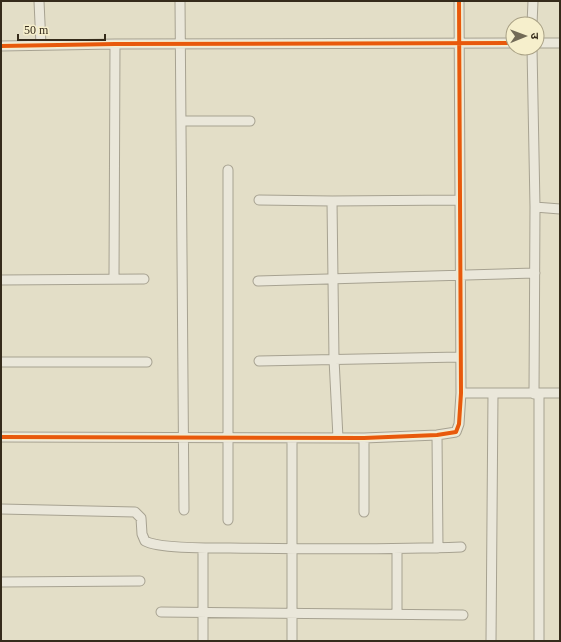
<svg xmlns="http://www.w3.org/2000/svg" width="561" height="642" font-family="'Times New Roman','Noto Sans Devanagari',serif">
<rect width="100%" height="100%" fill="#e3dec7"/>
<g fill="none" stroke-linecap="round" stroke-linejoin="round">
<defs>
<path id="minor" d="M39 1 41 45
M180 1 184 510
M532 24 533 1
M537 43H560
M1 46 115 44 513 43
M532 48 535 207 534 394
M182 121H250
M259 200 332 201 459 200
M332 201 334 359 338 438
M535 207 560 209
M114 278 115 44
M1 280 144 279
M258 281 535 273
M259 361 460 357
M1 362H147
M461 393H560
M539 394V641
M437 435 438 548
M1 437 364 438 437 435 456 432 459 424 461 393 459 1
M1 509 135 512 141 518 142 534 145 541C160 549 211 548 230 548 307 549 384 550 461 547
M364 512V438
M228 520V170
M203 548V641
M1 582 140 581
M161 612 463 615
M397 614V549
M292 641V438
M491 641 493 394"/>
</defs>
<use href="#minor" stroke="#a7a291" stroke-width="11"/>
<use href="#minor" stroke="#eae7da" stroke-width="9"/>
<defs>
<path id="cycleway" d="M1 46 115 44 513 43
M1 437 364 438 437 435 456 432 459 424 461 393 459 1"/>
</defs>
<use href="#cycleway" stroke="#f6efcc" stroke-width="6"/>
<use href="#cycleway" stroke="#e8590c" stroke-width="4"/>
</g>
<rect width="561" height="642" fill="none" stroke="#352b1b" stroke-width="4"/>
<g transform="translate(525 36) rotate(89)"><circle r="19" fill="#f6efcc" stroke="#a9a185"/>
<path d="M0-3L7 15L0 10L-7 15Z" fill="#726a57"/>
<text y="-6" font-size="11" font-weight="bold" text-anchor="middle" fill="#352b1b">उ</text>
</g>
<path d="M18 34v6h87v-6" fill="none" stroke="#352b1b" stroke-width="2"/>
<text x="24" y="34" font-size="12" fill="#352b1b" stroke="#f6efcc" stroke-width="3" paint-order="stroke">50 m</text>
</svg>
